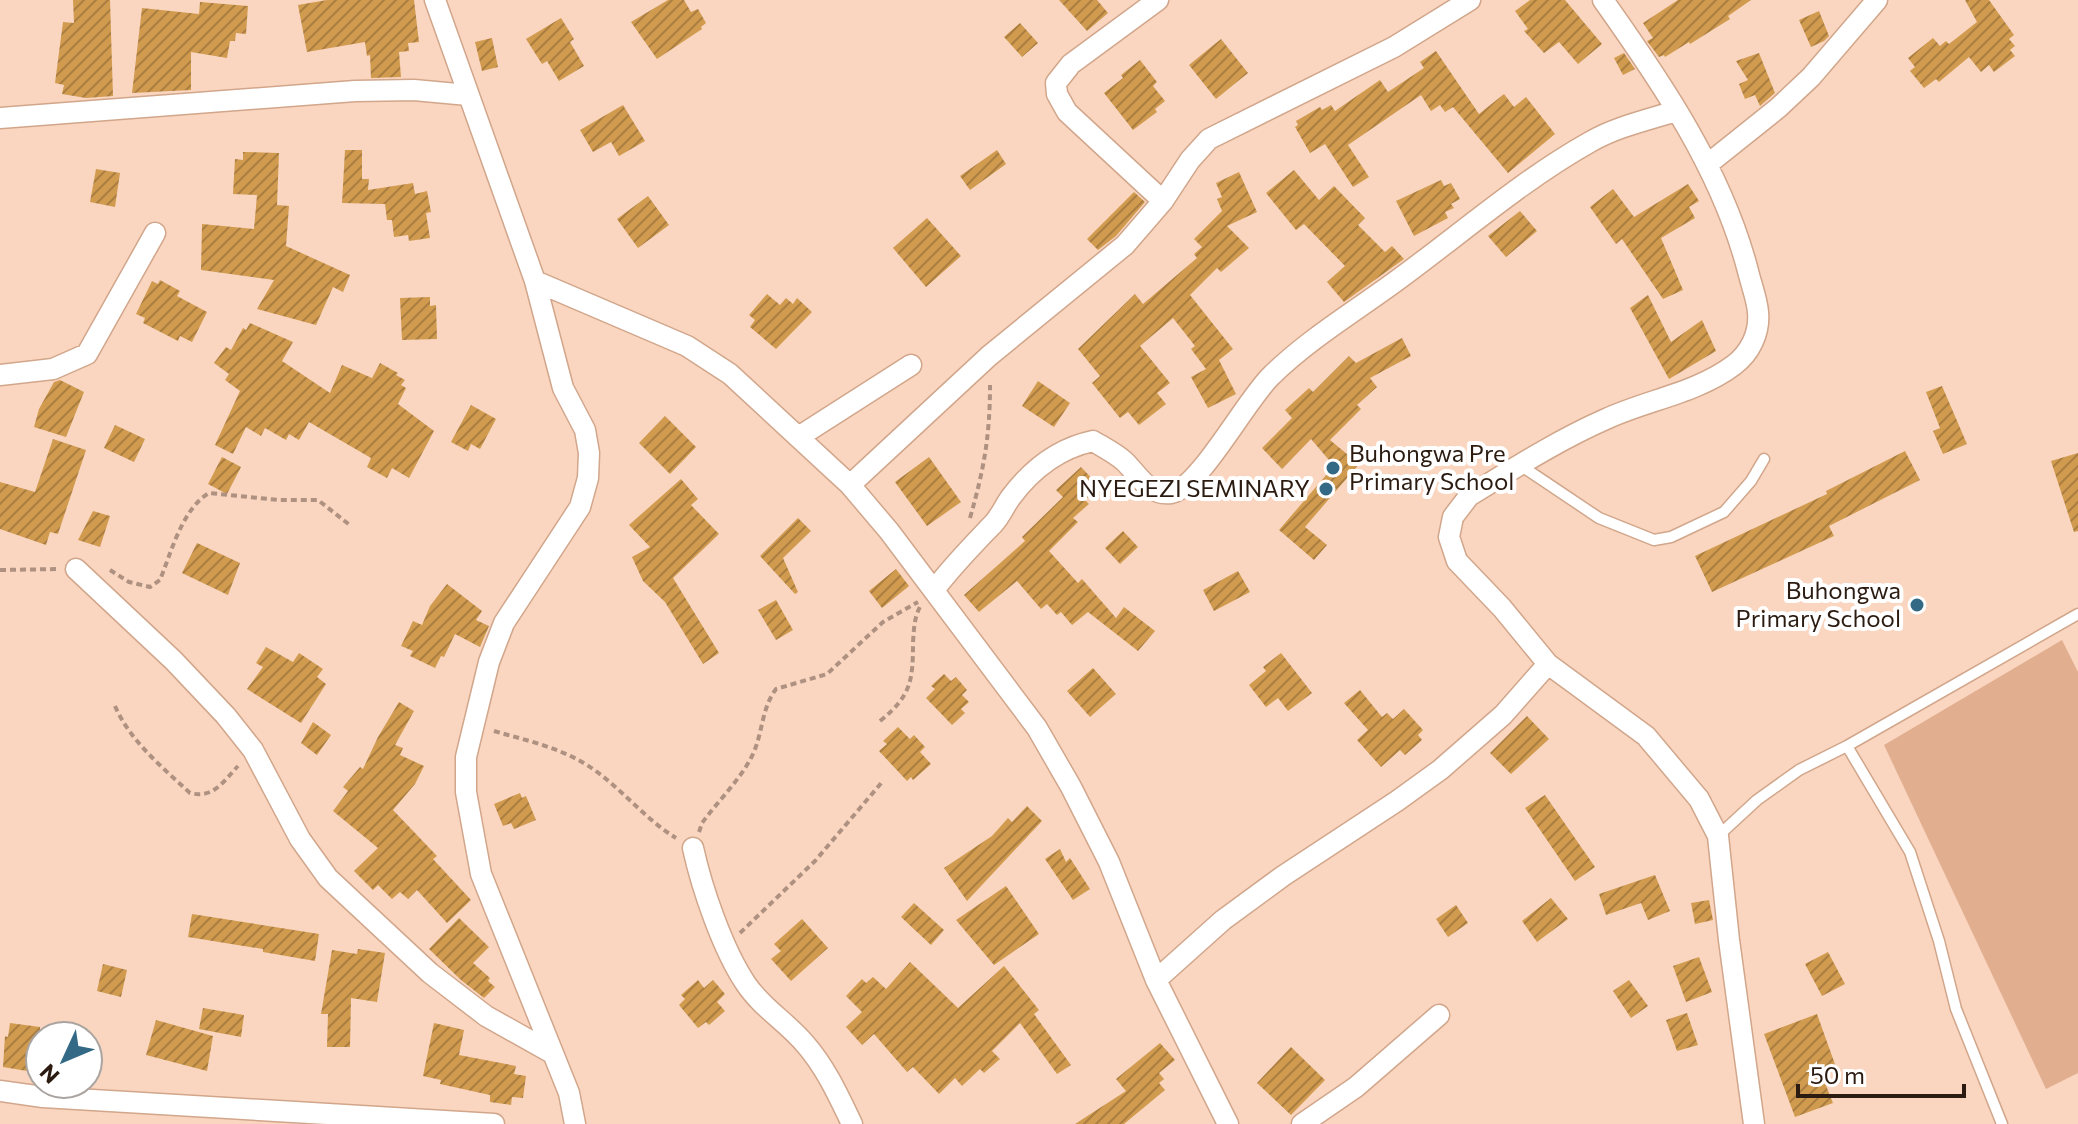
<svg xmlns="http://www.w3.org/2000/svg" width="2078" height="1124" font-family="Commissioner,sans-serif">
<defs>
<pattern id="building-hatch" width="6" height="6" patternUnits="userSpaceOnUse" patternTransform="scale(2)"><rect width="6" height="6" fill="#d19b4f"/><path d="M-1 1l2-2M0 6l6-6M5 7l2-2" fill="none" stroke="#aa7e40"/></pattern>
</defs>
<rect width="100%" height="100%" fill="#fad6c0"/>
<path fill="#e1af8f" d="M2062 640 2078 672V1073L2046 1089 1884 745Z"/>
<path fill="url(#building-hatch)" d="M73 0H110L113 96 86 98 62 94 64 85 55 83 63 22 74 23Z
M327 0H414L419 42 408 43 409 51 399 52 401 77 371 78 370 55 367 56 365 42 307 52 298 5Z
M668 0H684L691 12 698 9 706 23 701 27 702 29 657 59 631 22Z
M1059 0H1097L1108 13 1087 31Z
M1530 0H1565L1602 44 1578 64 1559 42 1544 53 1524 31 1528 29 1515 11Z
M1678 0H1751L1728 16 1730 19 1690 44 1689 42 1665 57 1664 55 1659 57 1647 41 1653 38 1643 23Z
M1965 0H1989L2014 35 2009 39 2015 46 2010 50 2015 56 1994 72 1989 65 1981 72 1969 57 1939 82 1936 79 1924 88 1910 71 1915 67 1908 58 1933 38 1940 46 1946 41 1949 44 1977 22Z
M200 2 248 6 246 34 236 33 235 41H230L227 58 191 52V90L132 93 142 8 199 14Z
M1819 11 1829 36 1824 41 1811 47 1799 20Z
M561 18 574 39 570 42 584 66 559 81 547 61 542 64 526 39Z
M1020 23 1038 43 1022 57 1004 37Z
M492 38 498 67 482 71 475 42Z
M1221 39 1248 73 1216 99 1189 65Z
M1436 51 1479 114 1504 94 1514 107 1526 97 1555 134 1508 173 1453 107 1445 112 1440 105 1431 111 1421 95 1348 145 1369 177 1353 187 1325 144 1310 153 1295 127 1298 125 1296 121 1320 107 1322 110 1331 105 1335 111 1380 80 1388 92 1424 68 1420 62Z
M1624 53 1635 69 1623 75 1614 58Z
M1759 53 1775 93 1760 106 1755 95 1745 99 1739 84 1748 80 1736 61Z
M1140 60 1157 82 1153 86 1165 101 1155 109 1157 112 1133 130 1104 93 1123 78 1121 75Z
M623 105 645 141 619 156 611 142 593 152 580 130Z
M345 150H362V179H369L368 190 413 183 415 194 427 191 431 212 426 213 430 238 409 241 408 235 394 237 392 220H387L385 204 342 203Z
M997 150 1006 164 970 190 960 176Z
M243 152 279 153 277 205 289 206 286 246 350 275 343 292 333 287 316 325 257 309 274 280 201 270 202 224 254 229 257 195 233 194 235 159 243 160Z
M96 169 120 173 115 207 90 202Z
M1294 170 1319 200 1334 186 1365 218 1358 225 1385 252 1392 246 1404 259 1344 302 1327 282 1345 266 1304 224 1296 230 1266 193Z
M1239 172 1257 212 1227 226 1249 248 1221 272 1217 268 1190 295 1233 349 1219 360 1236 394 1208 408 1191 377 1206 369 1191 349 1195 346 1173 318 1140 346 1170 383 1157 393 1166 404 1139 425 1128 412 1120 418 1092 383 1100 376 1078 349 1135 294 1143 304 1197 258 1194 254 1202 247 1194 239 1222 211 1217 199 1222 197 1216 183Z
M1441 180 1444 186 1451 183 1460 199 1451 204 1454 208 1445 212 1448 218 1414 236 1396 201Z
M1688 184 1699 201 1689 207 1695 218 1661 238 1683 290 1663 299 1622 239 1616 244 1590 207 1613 189 1634 217Z
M1134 192 1145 202 1116 236 1098 250 1087 239Z
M648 196 669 225 638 248 617 219Z
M1520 211 1537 231 1506 257 1488 236Z
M927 218 961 256 926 287 893 248Z
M160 280 180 291 177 296 207 312 192 342 180 336 178 341 143 323 145 318 136 314 152 281 158 284Z
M767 294 780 305 786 298 793 304 797 298 812 312 776 349 750 327 755 320 749 315Z
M1648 295 1671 342 1702 320 1716 351 1669 379 1630 308Z
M430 297V306L436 305 437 339 402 340 400 298Z
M250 323 293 342 282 361 330 393 342 365 372 378 380 363 398 373 396 375 405 380 401 385 406 388 398 404 434 431 409 478 392 468 387 478 367 467 371 458 309 422 299 440 289 434 286 440 265 428 261 436 246 427 233 454 215 445 240 391 225 380 229 374 214 363 226 347 231 350 243 328 246 330Z
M1402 338 1411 356 1370 378 1377 387 1357 405 1361 409 1330 440 1359 464 1305 527 1327 545 1314 560 1279 530 1334 466 1311 439 1282 469 1262 448 1292 418 1285 410 1309 388 1313 392 1349 356 1356 363Z
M60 380 84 392 66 437 34 427 39 409 54 382Z
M1038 381 1070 403 1054 427 1022 406Z
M1942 386 1967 444 1943 454 1933 431 1940 428 1926 392Z
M471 405 496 419 480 449 471 444 468 451 451 442Z
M665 416 696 447 670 474 639 443Z
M115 425 145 439 134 462 104 448Z
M53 439 86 450 58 534 50 532 46 545 0 529V482L35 492Z
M1905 451 1920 480 1829 526 1834 536 1712 592 1695 556 1827 494 1826 491Z
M2078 453V531L2074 532 2051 461Z
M222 457 241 467 227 494 208 484Z
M929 457 961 502 927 526 895 482Z
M1081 467 1100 487 1085 500 1089 504 1073 518 1078 522 1049 551 1078 583 1082 579 1116 618 1124 607 1155 631 1138 651 1088 612 1072 625 1061 612 1057 615 1047 604 1041 609 1017 581 979 612 964 595 1025 541 1022 537 1063 497 1056 490Z
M681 479 698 499 691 505 719 534 673 578 719 653 703 664 665 602 643 581 632 557 650 547 629 525Z
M93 511 110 516 100 547 78 540Z
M798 518 811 531 783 558 798 592 795 594 760 556Z
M1123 531 1138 547 1120 564 1105 548Z
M197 543 240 563 228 595 182 573Z
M896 569 909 586 882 608 869 591Z
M1238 571 1250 592 1214 611 1203 590Z
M447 584 482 611 476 620 489 626 480 647 455 634 444 657 441 656 435 668 410 656 413 651 401 646 413 621 422 625 430 606Z
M776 600 793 630 776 640 758 610Z
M266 647 293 662 299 653 323 669 317 677 326 684 301 723 247 689 263 667 256 663Z
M1281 653 1312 693 1288 711 1278 698 1266 707 1249 685 1266 671 1263 667Z
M1093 668 1116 694 1090 717 1067 691Z
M944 674 951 681 956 677 967 690 962 695 969 702 961 709 965 713 952 725 926 698 935 689 931 686Z
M1360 690 1382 717 1387 713 1393 719 1404 709 1423 730 1418 735 1422 740 1405 755 1400 750 1381 767 1357 740 1368 730 1344 703Z
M399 702 414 711 395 745 403 748 400 755 424 766 415 784 393 810 437 856 433 859 471 900 447 923 417 890 408 899 400 892 392 899 378 885 373 890 354 871 378 848 333 811 348 791 343 787 360 767 363 769 378 737Z
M1527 716 1549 739 1511 774 1490 753Z
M313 722 331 735 317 755 301 743Z
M898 727 910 739 914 735 925 747 920 752 931 764 913 780 911 777 907 781 879 751 887 744 883 741Z
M520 793 522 798 526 796 536 820 514 829 511 823 503 826 494 804Z
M1545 795 1595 867 1575 881 1525 808Z
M1027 806 1042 821 967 901 944 868 992 836 1008 818 1012 822Z
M1060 849 1066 862 1070 858 1090 889 1073 900 1045 859Z
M1655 875 1670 911 1648 920 1641 903 1606 915 1599 894Z
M1006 886 1039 934 994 965 956 920Z
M1551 898 1568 919 1537 942 1522 921Z
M1709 900 1713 920 1695 924 1691 903Z
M914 903 944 930 931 945 901 917Z
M1456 905 1468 923 1448 937 1436 919Z
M192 914 319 934 315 961 263 952V949L188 937Z
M459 918 489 947 473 963 490 978 488 981 495 987 484 998 461 980 429 949Z
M802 919 828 948 791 981 771 959 781 951 774 944Z
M358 949 385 953 377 1002 351 998 350 1047H327L328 1014H321L332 950 357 954Z
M1828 952 1845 984 1822 996 1805 964Z
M1699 957 1712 992 1686 1002 1673 966Z
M910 962 958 1008 1004 966 1039 1010 1034 1014 1071 1065 1057 1074 1020 1023 992 1051 1000 1059 984 1073 980 1069 962 1086 955 1078 939 1094 913 1067 907 1072 874 1034 862 1045 846 1027 862 1012 846 996 862 979 866 983 873 977 886 989Z
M103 964 127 970 121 997 97 991Z
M698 980 704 988 713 980 725 994 717 1002 725 1011 709 1025 706 1022 698 1028 679 1005 685 999 681 995Z
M1629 980 1648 1006 1631 1018 1613 991Z
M203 1008 244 1015 241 1037 199 1029Z
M1687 1013 1698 1045 1677 1051 1666 1020Z
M1817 1014 1836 1067 1821 1073 1833 1103 1795 1117 1764 1034Z
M156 1020 213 1036 207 1071 146 1055Z
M10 1023 40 1027V1059L34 1058 33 1072 3 1067 5 1036 8 1037Z
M434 1023 464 1030 459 1055 516 1066 514 1074 526 1076 523 1098 512 1097 511 1105 490 1102V1095L440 1084 441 1080 423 1076Z
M1160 1043 1175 1060 1159 1073 1164 1079 1159 1083 1165 1090 1124 1124H1075L1126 1091 1116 1079Z
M1291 1047 1325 1080 1291 1115 1257 1083Z"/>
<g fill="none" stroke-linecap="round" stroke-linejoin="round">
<defs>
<path id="lane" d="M1520 465 1599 518 1654 540 1671 537 1724 512 1751 481 1764 459
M1847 746 1910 852 1939 941 1956 1009 2002 1124
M1718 836 1757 800 1799 770 1847 746 2078 614"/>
<path id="street" d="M435 0 535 281 563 388 585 430 589 453 588 478 580 507 504 623 489 662 466 757V792L481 874 569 1093 575 1124
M1158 0 1071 64 1056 83 1057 94 1067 112 1163 201
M1603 0C1662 83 1722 171 1748 271 1751 284 1757 299 1758 312 1760 333 1750 353 1734 365 1697 393 1647 400 1606 419 1558 440 1513 469 1469 496L1453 517 1449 537 1457 561 1502 608 1548 664 1646 736 1699 799 1718 836 1729 940 1754 1124
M0 118 355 91 414 90 468 95
M1708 164 1778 108 1811 77 1877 0
M535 281 687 346 730 374 850 485 889 531 1037 728 1071 787 1109 862 1156 980 1228 1124
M0 375 53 369 87 354 155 233
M800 436 911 365
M850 485 989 356 1125 245 1163 201 1190 160 1209 139 1394 47 1470 0
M76 569 174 661 226 716 253 750 300 839 328 878 430 973 486 1016 552 1053
M935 589C953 565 973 545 994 523 1001 515 1005 505 1011 497 1032 469 1060 448 1093 441 1103 447 1115 453 1124 461 1138 474 1148 496 1171 493 1199 489 1247 398 1272 375 1311 337 1359 309 1403 276 1464 231 1524 179 1590 142 1616 127 1647 120 1676 111
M693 848C702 889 723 950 746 984 762 1008 788 1023 806 1045 826 1068 839 1097 852 1124
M1156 980 1223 920 1283 876 1397 801 1440 770 1503 715 1548 664
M0 1091 43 1097 494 1124
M1302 1124 1356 1087 1439 1015"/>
</defs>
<use href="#lane" stroke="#d1a68b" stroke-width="13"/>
<use href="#street" stroke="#d1a68b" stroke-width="23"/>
<path stroke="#ae9180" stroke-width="4" stroke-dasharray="6 4" stroke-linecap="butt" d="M970 518C984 469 990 436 990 385
M0 570 58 569
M110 570 129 582 150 587 160 580C171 553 182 509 209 493L279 500H318L351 526
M115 706C130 741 162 767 190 793 213 799 223 782 238 766
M880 721C911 696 913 681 913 642 914 629 914 617 921 605
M494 731C528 741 563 748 593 769 623 790 645 819 676 838
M699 832 702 823C718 801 740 780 752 756 763 734 761 709 776 689L827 674 883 622 918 602
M740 933 815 861 883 781"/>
<use href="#lane" stroke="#fff" stroke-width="10"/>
<use href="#street" stroke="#fff" stroke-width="20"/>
</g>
<g fill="#346985" stroke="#fff" stroke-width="3">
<circle cx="1333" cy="468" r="8"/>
<circle cx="1326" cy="489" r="8"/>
<circle cx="1917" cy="605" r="8"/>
</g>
<g text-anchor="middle" stroke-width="8" stroke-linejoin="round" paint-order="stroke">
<g font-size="24" fill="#2b1b11" stroke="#fff" text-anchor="end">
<text x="1349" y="462" text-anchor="start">Buhongwa Pre<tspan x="1349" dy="28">Primary School</tspan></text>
<text x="1310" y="497">NYEGEZI SEMINARY</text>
<text x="1901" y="599">Buhongwa<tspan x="1901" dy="28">Primary School</tspan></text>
</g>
</g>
<g transform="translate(64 1060) rotate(226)"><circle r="38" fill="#ffffff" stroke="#aaa4a0" stroke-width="2"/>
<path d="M0-6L14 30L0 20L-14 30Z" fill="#346985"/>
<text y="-12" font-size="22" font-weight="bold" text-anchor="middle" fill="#2b1b11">N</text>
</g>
<path d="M1798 1084v12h166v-12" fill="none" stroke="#2b1b11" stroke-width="4"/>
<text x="1810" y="1084" font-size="24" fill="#2b1b11" stroke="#ffffff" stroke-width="6" paint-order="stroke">50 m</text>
</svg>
